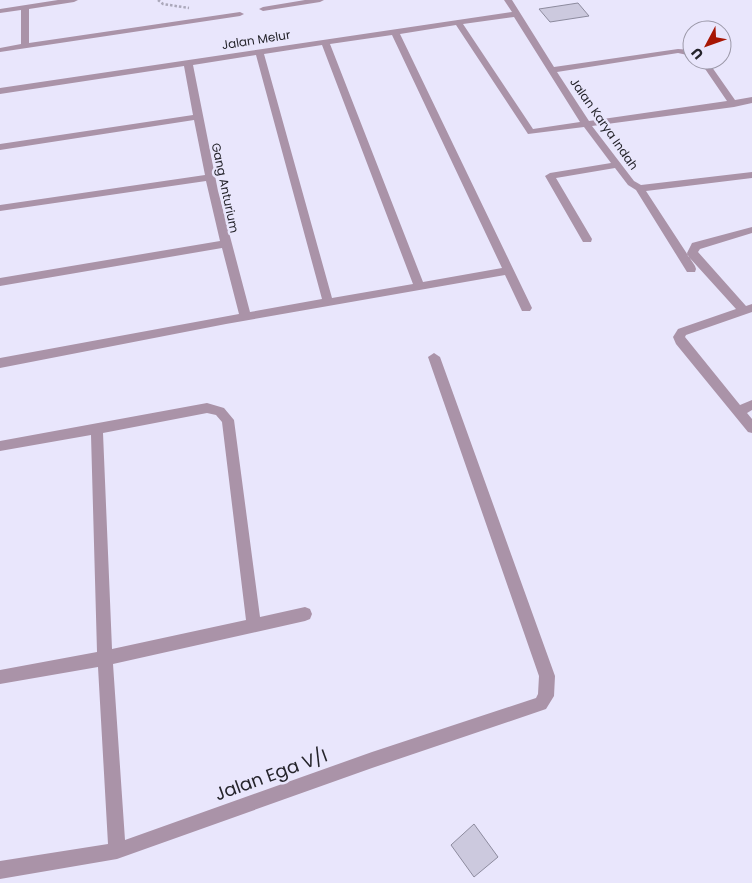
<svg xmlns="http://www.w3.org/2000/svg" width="752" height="883" font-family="Poppins,sans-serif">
<rect width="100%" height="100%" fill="#e9e6fc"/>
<path fill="#ccc9de" stroke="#8d8b9e" d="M578 3 589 16 550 22 539 9Z
M474 824 498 857 474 877 451 845Z"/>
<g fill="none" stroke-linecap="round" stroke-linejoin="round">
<path stroke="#aba8ba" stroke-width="2.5" stroke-dasharray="2.5 2" stroke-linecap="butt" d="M158 0 163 4 189 8"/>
<path fill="#aa93a8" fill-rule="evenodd" d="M58 0H78L74 2 29 9V43L240 12 244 14 240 16 0 52V48L21 44V10L0 13V9Z
M305 0H324L320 2 263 11 259 9 263 7Z
M504 0H512L554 67 678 49 692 50V56L678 53 557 72 589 121 727 101 699 60H707L735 100 752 97V103L734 107 592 126 634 181 641 185 752 172V178L646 191 695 266 696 269 695 272H687L636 190 628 185 615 168 556 178 592 239 591 242H583L545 176 550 173 611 163 584 127 528 134 456 25 400 34 532 308 530 311H522L505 275 226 324 0 368V358L239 314 222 248 0 286V278L220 241 206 181 0 211V205L205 175 194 120 0 150V144L193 115 184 66 0 94V88L512 12ZM514 17 580 122 533 129 463 24ZM392 35 502 268 423 282 330 44ZM322 45 413 284 332 298 264 54ZM256 55 322 299 250 312 218 191 193 65Z
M752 227V233L700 249 698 252 746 306 752 304V312L686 335 685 337 740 405 752 400V410L747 413 752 419V433L748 432 676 344 673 337 678 329 736 309 688 256 687 253 692 243Z
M434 353 440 357 555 676 554 696 546 709 372 768 117 859 0 879V861L108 844 98 667 0 684V670L97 652 91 435 0 451V441L207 403 224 408 234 420 260 617 305 607 310 609 312 614 310 619 305 621 113 664 125 840 372 752 536 698 538 694 539 676 428 357ZM207 413 216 415 222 422 246 620 112 649 103 433Z"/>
</g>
<g text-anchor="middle" stroke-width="5" stroke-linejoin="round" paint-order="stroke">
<g font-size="12" fill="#25242b" stroke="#e9e6fc">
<text transform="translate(256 40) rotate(-9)" y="4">Jalan Melur</text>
<text transform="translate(604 124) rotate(55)" y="4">Jalan Karya Indah</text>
<text transform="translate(225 188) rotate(78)" y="4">Gang Anturium</text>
</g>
<g font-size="18" fill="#25242b" stroke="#e9e6fc">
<text transform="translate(271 775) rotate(-20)" y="6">Jalan Ega V/I</text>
</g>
</g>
<g transform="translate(707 45) rotate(229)"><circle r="24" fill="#e9e6fc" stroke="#9b98a8"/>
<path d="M0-4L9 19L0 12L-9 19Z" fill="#a71604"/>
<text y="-8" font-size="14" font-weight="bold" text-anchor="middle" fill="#25242b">U</text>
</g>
</svg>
